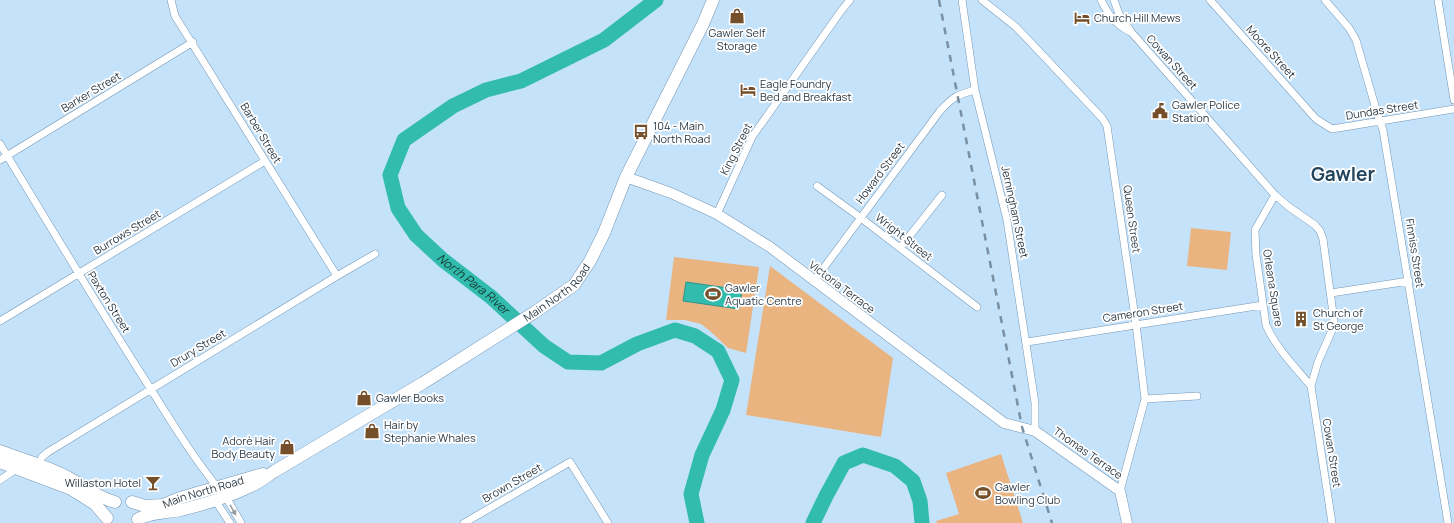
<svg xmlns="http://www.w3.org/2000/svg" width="1454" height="523" font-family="Manrope,sans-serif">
<rect width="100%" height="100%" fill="#c5e2fb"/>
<path fill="#eab481" d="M1191 228 1231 232 1227 270 1187 266Z
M674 257 759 267 746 353 728 348 710 331 701 324 685 320H666Z
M770 266 893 358 881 437 746 415Z
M1001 454 1023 523H937L936 521 959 514 946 473Z"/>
<path fill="#31bcad" stroke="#2f958e" d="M686 282 742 290 739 309 683 301Z"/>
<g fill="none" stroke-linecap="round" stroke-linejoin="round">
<g stroke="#31bcad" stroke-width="15">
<path id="s1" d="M656 0 604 40 521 81 486 90 453 106 404 140 390 175 398 208 416 235 443 260 491 297 544 346 568 362 601 363 637 344 675 330 695 336 718 351 732 380 723 410 702 455 691 494 697 523"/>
<path d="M813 523 826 496 844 463 863 455 895 466 913 481 920 501 922 523"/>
</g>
<defs>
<path id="street" d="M171 0 175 16 337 276
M962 0 975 90 1007 220 1035 403V431
M982 0 1016 27 1102 118 1107 126 1136 324 1145 399 1120 491
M1101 0C1109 16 1114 22 1128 31
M1114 0 1119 14 1132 33 1275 195
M1210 0 1316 119 1332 129 1454 109
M1325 0 1349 28 1356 40 1378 116 1383 130 1448 523
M1438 0 1454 100
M0 144C46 219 91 295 138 369 164 409 188 451 218 488
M0 160 193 42
M817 186 861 218 977 307
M1275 195 1289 207 1315 225 1320 231 1323 239 1334 321 1333 328 1318 362 1311 386C1295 367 1276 348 1266 325L1256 255 1255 230Z
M717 214 752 137 841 11 850 0
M900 248 942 195
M814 281 940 111C953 97 956 95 975 90
M1331 293 1409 281
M0 321 265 161
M1027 342 1263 305
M1311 386 1332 523
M1145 399 1197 396
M38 465 42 457 48 452 337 276 375 254
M0 480 12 472 14 467
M226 497 241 523
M215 500 230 523
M464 523 570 462 608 523"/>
<path id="secondary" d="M626 177 671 193 717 214 749 234 770 247 1004 423 1035 431 1120 491 1127 523"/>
<g id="primary">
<path d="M0 451C23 460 48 466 69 478 84 486 98 498 115 502"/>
<path d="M0 462 71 489 95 504 107 518"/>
<path id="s2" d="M132 502 145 506 163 505 180 498 263 474"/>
<path id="s3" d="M138 519C152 512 166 513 181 510 205 504 229 497 251 486 260 482 267 476 275 471L423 383 535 312 574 285 590 261 604 233 626 177 703 24 713 0"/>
</g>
</defs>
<use href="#street" stroke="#7497b4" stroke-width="8"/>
<use href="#secondary" stroke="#7497b4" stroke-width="11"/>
<use href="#primary" stroke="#7497b4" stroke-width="13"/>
<use href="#street" stroke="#fff" stroke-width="7"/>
<use href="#secondary" stroke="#fff" stroke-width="10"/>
<use href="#primary" stroke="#fff" stroke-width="12"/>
<path stroke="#798fa2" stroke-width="2.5" stroke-dasharray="7 7" stroke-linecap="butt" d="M939 0 1022 427 1052 523"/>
</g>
<defs><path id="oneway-solid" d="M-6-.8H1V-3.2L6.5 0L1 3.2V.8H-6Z"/></defs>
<use fill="#959ca2" href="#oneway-solid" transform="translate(233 510) rotate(60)"/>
<defs>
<symbol id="shop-bare" viewBox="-9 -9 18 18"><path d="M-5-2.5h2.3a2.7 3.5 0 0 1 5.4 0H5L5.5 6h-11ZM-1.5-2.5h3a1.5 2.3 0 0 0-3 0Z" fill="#744f2a" stroke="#fff" stroke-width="2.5" paint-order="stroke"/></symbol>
<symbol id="hotel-bare" viewBox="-9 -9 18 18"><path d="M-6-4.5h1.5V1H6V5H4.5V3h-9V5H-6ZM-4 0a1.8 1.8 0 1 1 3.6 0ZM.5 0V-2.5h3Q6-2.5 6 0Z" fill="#744f2a" stroke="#fff" stroke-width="2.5" paint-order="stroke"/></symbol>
<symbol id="civic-bare" viewBox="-9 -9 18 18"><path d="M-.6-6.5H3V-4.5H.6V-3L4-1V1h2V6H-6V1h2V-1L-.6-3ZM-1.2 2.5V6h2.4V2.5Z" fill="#744f2a" stroke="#fff" stroke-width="2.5" paint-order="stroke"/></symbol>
<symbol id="bus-bare" viewBox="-9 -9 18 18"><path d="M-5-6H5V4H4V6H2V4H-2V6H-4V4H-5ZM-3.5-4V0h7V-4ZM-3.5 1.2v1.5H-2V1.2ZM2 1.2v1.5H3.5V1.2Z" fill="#744f2a" stroke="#fff" stroke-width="2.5" paint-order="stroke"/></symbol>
<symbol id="stadium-bare" viewBox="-9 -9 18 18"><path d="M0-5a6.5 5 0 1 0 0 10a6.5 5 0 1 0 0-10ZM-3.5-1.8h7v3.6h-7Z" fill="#744f2a" stroke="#fff" stroke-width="2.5" paint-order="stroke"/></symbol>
<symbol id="building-bare" viewBox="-9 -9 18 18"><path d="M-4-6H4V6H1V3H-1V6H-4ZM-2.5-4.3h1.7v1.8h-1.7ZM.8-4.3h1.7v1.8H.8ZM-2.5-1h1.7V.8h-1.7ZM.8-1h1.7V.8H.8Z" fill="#744f2a" stroke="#fff" stroke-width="2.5" paint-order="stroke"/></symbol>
<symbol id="bar-bare" viewBox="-9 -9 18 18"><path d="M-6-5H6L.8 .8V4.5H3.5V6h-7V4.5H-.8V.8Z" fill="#744f2a" stroke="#fff" stroke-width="2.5" paint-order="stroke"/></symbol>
</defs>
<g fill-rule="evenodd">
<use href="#shop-bare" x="726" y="5" width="22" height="22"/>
<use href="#hotel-bare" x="1071" y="7" width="22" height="22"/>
<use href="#hotel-bare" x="737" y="79" width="22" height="22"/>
<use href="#civic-bare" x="1149" y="100" width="22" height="22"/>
<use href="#bus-bare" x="630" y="121" width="22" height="22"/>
<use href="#stadium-bare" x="702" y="283" width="22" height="22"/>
<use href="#building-bare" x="1290" y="308" width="22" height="22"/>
<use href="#shop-bare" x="353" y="387" width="22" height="22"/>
<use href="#shop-bare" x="361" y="420" width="22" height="22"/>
<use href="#shop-bare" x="276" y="436" width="22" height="22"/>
<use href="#bar-bare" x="142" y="472" width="22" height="22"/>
<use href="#stadium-bare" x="972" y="482" width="22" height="22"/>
</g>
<g text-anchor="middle" stroke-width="3.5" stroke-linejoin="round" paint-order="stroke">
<g font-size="11" fill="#2b3a46" stroke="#fff" text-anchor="start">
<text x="1094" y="22">Church Hill Mews</text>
<text x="737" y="37" text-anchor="middle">Gawler Self<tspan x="737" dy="13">Storage</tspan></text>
<text x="760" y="88">Eagle Foundry<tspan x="760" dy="13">Bed and Breakfast</tspan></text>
<text x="1172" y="109">Gawler Police<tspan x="1172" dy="13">Station</tspan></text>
<text x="653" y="130">104 - Main<tspan x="653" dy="13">North Road</tspan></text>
<text x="725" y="292">Gawler<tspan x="725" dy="13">Aquatic Centre</tspan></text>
<text x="1313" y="317">Church of<tspan x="1313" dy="13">St George</tspan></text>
<text x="376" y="402">Gawler Books</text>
<text x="384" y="429">Hair by<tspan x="384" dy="13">Stephanie Whales</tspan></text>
<text x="275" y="445" text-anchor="end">Adorè Hair<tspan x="275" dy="13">Body Beauty</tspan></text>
<text x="141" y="487" text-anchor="end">Willaston Hotel</text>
<text x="995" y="491">Gawler<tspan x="995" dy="13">Bowling Club</tspan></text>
</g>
<g font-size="11" fill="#2b3a46" stroke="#fff">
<text transform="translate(1271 52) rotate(48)" y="4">Moore Street</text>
<text transform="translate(1172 62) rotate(48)" y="4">Cowan Street</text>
<text transform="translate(91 92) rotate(-31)" y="4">Barker Street</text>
<text transform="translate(1382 110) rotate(-9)" y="4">Dundas Street</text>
<text transform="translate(261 133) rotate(59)" y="4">Barber Street</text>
<text transform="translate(736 149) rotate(-63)" y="4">King Street</text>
<text transform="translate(880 173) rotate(-53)" y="4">Howard Street</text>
<text transform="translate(1015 212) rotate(78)" y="4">Jerningham Street</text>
<text transform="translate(1132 219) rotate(82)" y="4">Queen Street</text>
<text transform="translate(127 232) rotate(-31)" y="4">Burrows Street</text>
<text transform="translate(904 237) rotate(38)" y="4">Wright Street</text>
<text transform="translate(1415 253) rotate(81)" y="4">Finniss Street</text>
<text transform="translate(842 287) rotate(37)" y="4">Victoria Terrace</text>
<text transform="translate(1273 288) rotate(81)" y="4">Orleana Square</text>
<text dy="4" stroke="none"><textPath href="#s3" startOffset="481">Main North Road</textPath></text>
<text transform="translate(109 302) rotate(58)" y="4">Paxton Street</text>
<text transform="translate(1143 312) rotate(-9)" y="4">Cameron Street</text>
<text transform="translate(198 348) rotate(-31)" y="4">Drury Street</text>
<text transform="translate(1088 453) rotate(35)" y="4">Thomas Terrace</text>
<text transform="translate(1332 453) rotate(81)" y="4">Cowan Street</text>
<text transform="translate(512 483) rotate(-30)" y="4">Brown Street</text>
<text dy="4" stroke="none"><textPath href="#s2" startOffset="74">Main North Road</textPath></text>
</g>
<g font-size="12" font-style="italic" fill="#17332f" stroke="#fff">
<text dy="4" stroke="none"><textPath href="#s1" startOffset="470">North Para River</textPath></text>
</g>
<g font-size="19" font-weight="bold" fill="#23445d" stroke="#fff">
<text x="1343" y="181">Gawler</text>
</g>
</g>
</svg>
